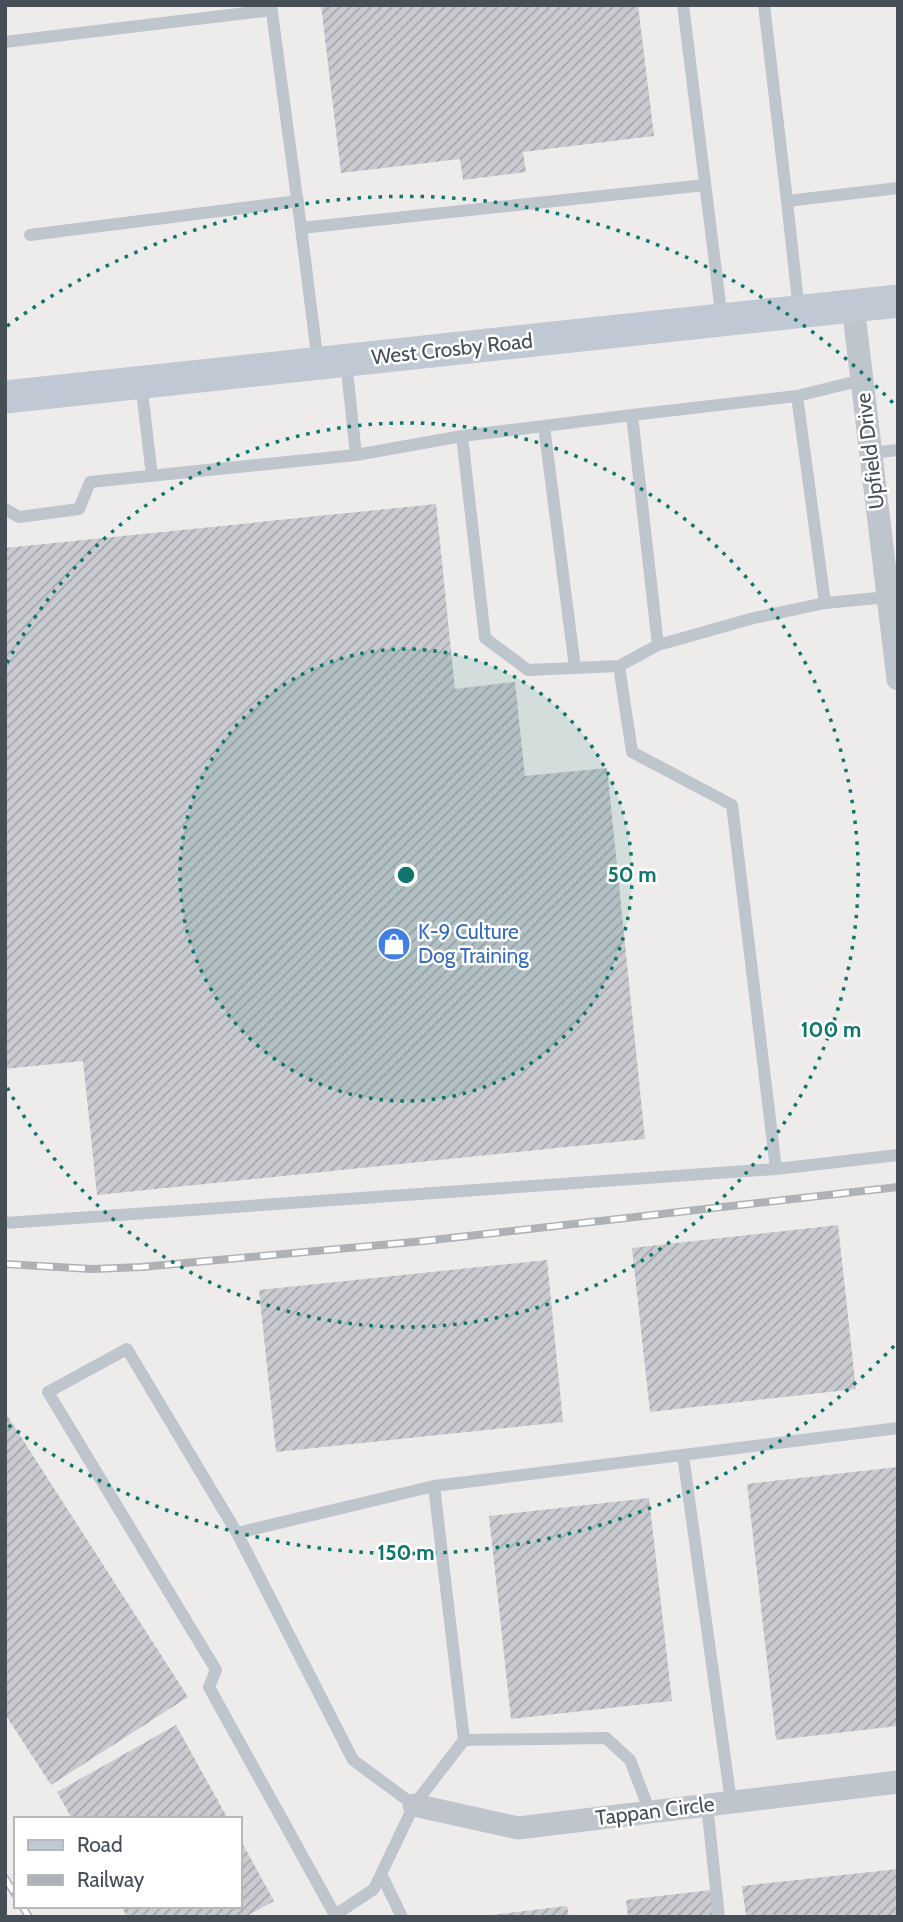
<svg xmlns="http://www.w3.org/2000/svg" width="903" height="1922" font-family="Cabin,sans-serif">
<defs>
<pattern id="building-hatch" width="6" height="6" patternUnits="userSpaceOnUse" patternTransform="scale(1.75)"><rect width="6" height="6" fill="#cacbd0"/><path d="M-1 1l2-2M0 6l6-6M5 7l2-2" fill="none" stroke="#a6a7ac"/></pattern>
</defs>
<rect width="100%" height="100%" fill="#eeeceb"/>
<path fill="url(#building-hatch)" d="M321 5H638L654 136 523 152 526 172 463 180 460 159 341 173Z
M436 504 455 689 515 682 525 776 607 768 645 1139 97 1195 83 1061 5 1069V548Z
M838 1225 856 1389 650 1412 632 1248Z
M547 1260 563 1422 276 1452 259 1290Z
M5 1412 188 1697 51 1785 5 1714Z
M898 1467V1726L776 1740 747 1484Z
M649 1498 672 1701 511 1719 489 1516Z
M176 1725 228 1819H72L57 1792Z
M240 1839 274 1901 245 1917H127L121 1906H240Z
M898 1869V1917H746L742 1886Z
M711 1890 714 1917H628L626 1900Z
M567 1906 569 1917H491L490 1915Z"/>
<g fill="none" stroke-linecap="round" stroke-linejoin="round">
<path stroke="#bec5cd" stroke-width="12" d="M271 5 301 228
M683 5 722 320
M764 5 787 201
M5 42 272 10
M30 235 298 201
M799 311 787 201 898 188
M346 361 356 455
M318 363 301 228 705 185
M141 383 152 476
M632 415 797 396
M462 436 544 426
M871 453 898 450
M5 509 19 517 79 509 90 482 356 455 462 436 485 638 528 670 619 666 632 752 732 805 776 1169 5 1223
M825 603 797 396 862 380
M619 666 658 645 754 618 825 603 888 597
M575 668 544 426 632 415 658 645
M776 1169 898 1155
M683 1455 731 1802
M434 1486 464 1740 414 1805 374 1889 335 1915 209 1687 216 1670 48 1392 127 1349 237 1533 434 1486 898 1428
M237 1533 353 1760 414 1805
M464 1740 606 1738 630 1760 650 1812
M707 1805 719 1917
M381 1874 402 1917"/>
<path stroke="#bec5cd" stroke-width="23" d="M853 306 898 679
M414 1805 518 1828 898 1782"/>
<path stroke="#bfc8d3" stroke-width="33" d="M5 397 898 301"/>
<defs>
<path id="rail" d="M5 1264 92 1269 142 1267 424 1241 898 1187
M5 1878 16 1896
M22 1906 29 1917"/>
</defs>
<use href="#rail" stroke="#aeb1b5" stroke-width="8"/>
<use href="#rail" stroke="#fff" stroke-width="5" stroke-dasharray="16" stroke-linecap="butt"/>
</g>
<circle cx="406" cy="875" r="226" fill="#0f766e" fill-opacity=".12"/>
<g fill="none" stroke="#0f766e" stroke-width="3.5" stroke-dasharray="3.5 7">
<circle cx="406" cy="875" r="226"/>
<path d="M7 663A452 452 0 1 1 7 1087"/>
<path d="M894 1346A678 678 0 0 1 7 1424M7 326A678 678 0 0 1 894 404"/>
</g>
<defs>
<symbol id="shop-disc" viewBox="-11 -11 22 22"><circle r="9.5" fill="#3f7fe0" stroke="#fff"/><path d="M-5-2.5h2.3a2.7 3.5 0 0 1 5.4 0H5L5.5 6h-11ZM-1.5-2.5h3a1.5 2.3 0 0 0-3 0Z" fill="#fff"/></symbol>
</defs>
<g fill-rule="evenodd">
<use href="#shop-disc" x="375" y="925" width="38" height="38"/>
</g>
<g text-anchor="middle" stroke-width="5" stroke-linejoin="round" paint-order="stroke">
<g font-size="21" fill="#464e57" stroke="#fff">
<text transform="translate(452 349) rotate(-6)" y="7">West Crosby Road</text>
<text transform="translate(870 451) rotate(-97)" y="7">Upfield Drive</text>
<text transform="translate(655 1811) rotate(-7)" y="7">Tappan Circle</text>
</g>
<g font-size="21" fill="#366cbe" stroke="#fff" text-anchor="start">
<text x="418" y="939">K-9 Culture<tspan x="418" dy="24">Dog Training</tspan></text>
</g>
</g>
<circle cx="406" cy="875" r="10" fill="#0f766e" stroke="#fff" stroke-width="3.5"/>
<g font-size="21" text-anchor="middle" font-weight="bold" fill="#0f766e" stroke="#fff" stroke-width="5" stroke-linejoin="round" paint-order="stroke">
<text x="632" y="882">50 m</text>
<text x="831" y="1037">100 m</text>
<text x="406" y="1560">150 m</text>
</g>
<rect width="903" height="1922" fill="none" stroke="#464e57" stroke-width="14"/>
<rect x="14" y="1817" width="228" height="91" fill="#ffffff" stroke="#b5b8bc" stroke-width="2"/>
<rect x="28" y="1840" width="35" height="10" fill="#bfc8d3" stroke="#b5b8bc" stroke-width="2"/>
<text x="77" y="1852" font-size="21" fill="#464e57">Road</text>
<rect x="28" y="1875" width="35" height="10" fill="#aeb1b5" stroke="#b5b8bc" stroke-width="2"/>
<text x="77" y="1887" font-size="21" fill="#464e57">Railway</text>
</svg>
